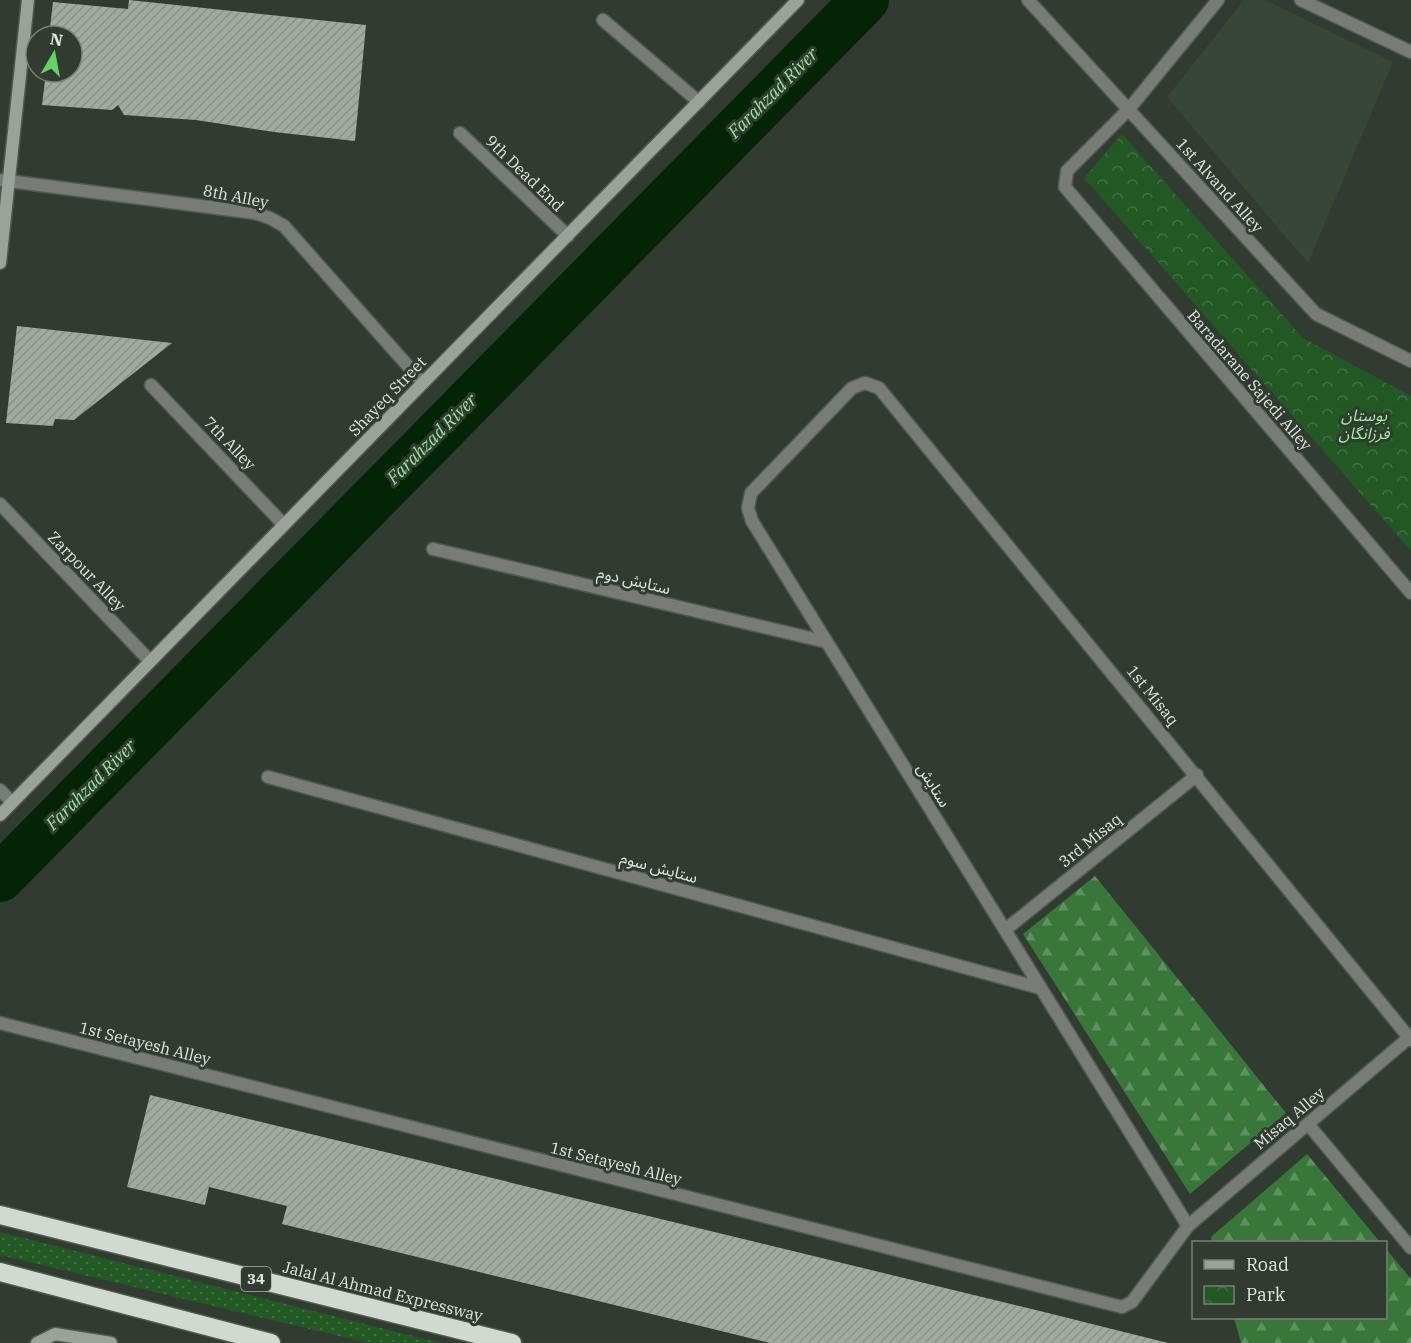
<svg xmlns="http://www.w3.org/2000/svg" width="1411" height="1343" font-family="'IBM Plex Serif','Noto Sans Arabic',serif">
<defs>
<pattern id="grass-dots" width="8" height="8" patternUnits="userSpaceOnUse" patternTransform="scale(1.5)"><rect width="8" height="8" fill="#225823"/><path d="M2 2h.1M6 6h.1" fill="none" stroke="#427042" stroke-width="1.8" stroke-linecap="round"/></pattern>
<pattern id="forest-firs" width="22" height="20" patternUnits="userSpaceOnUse" patternTransform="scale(1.5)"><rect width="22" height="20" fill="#387739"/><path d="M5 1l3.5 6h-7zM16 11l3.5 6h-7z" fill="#5e915f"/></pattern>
<pattern id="park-crowns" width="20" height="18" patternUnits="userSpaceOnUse" patternTransform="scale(1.5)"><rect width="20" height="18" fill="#225823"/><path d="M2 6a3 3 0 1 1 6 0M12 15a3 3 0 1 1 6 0" fill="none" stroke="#427042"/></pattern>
<pattern id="building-hatch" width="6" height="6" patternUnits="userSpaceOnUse" patternTransform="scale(1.5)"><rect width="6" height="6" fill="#a0ab9f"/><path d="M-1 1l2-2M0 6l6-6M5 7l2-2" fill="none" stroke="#899288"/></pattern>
</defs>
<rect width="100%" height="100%" fill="#313b31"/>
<path fill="#384637" d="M1244 0H1265L1393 62 1308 263 1167 97Z"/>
<path fill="url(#grass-dots)" d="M0 1232 441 1343H368L0 1255Z"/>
<path fill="url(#forest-firs)" d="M1095 876 1286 1113 1190 1194 1023 934Z
M1307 1154 1380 1242H1212L1211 1237Z
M1386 1249 1411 1279V1343H1241L1234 1318H1386Z"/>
<path fill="url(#park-crowns)" d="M1122 134 1303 338 1411 396V551L1084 178Z"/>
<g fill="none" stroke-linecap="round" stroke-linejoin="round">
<path stroke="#032505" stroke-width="48" d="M0 878 865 0"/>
</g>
<path fill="url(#building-hatch)" d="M129 0 366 25 355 141 274 132 196 120 124 115 118 105 112 110 42 105 46 72H72V36H49L53 2 128 9Z
M17 326 172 343 74 420 55 419 53 426 6 423Z
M150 1095 1040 1311 1168 1343H770L282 1224 287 1206 209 1187 205 1205 127 1187Z"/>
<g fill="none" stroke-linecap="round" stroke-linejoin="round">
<defs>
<path id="street" d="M1028 0 1316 314 1411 361
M1218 0 1129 109 1067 171 1065 187 1411 593
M1301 0 1411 52
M603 20 699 102
M460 133 568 236
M0 180 255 213 270 218 284 226 423 383
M151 385 284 525
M0 504 150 661
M433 549 827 642
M268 777 1040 988
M0 790 12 802
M1005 930 1197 775
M0 1023 1122 1307 1132 1302 1188 1226 1411 1036
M1308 1124 1411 1248
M1188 1226 752 521 748 508 751 493 852 388 865 383 879 388 1411 1040"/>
<path id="secondary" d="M0 263 28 0
M0 815 798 0
M37 1343 55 1334 111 1343"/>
<path id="highway" d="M0 1215 512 1343
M0 1272 271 1343"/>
</defs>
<use href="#street" stroke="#505a50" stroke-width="15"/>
<use href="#secondary" stroke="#505a50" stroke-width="15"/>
<use href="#highway" stroke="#505a50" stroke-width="21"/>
<use href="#street" stroke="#777c77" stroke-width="12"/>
<use href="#secondary" stroke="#9ba29a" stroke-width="12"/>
<use href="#highway" stroke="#cedbce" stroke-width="18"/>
</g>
<g text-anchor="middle" stroke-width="6" stroke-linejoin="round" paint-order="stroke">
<rect fill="#313b31" stroke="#abb3ab" stroke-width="1.5" x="241" y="1267" width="30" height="24" rx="4.5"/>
<g font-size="15" font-weight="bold" fill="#dfe6df">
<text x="256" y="1284">34</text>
</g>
<g font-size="16" fill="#dfe6df" stroke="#313b31">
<text transform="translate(525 173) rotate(44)" y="6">9th Dead End</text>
<text transform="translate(1220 185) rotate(48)" y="6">1st Alvand Alley</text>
<text transform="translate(236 196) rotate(11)" y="6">8th Alley</text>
<text transform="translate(1250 380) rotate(49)" y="6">Baradarane Sajedi Alley</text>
<text transform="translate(387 396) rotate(-46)" y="6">Shayeq Street</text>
<text transform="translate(230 443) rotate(46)" y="6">7th Alley</text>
<text transform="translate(87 571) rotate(46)" y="6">Zarpour Alley</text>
<text transform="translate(634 580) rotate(13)" y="6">ستایش دوم</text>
<text transform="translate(1153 695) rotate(51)" y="6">1st Misaq</text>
<text transform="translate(934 785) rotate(58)" y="6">ستایش</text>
<text transform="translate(1090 840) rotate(-39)" y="6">3rd Misaq</text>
<text transform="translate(659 867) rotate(15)" y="6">ستایش سوم</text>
<text transform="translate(145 1043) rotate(14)" y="6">1st Setayesh Alley</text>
<text transform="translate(1289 1118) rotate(-40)" y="6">Misaq Alley</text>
<text transform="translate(616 1163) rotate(14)" y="6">1st Setayesh Alley</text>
<text transform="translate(383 1291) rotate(14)" y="6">Jalal Al Ahmad Expressway</text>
</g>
<g font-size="16" font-style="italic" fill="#9df39c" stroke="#313b31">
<text x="1364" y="421">بوستان<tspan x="1364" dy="18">فرزانگان</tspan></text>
</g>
<g font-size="18" font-style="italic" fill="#94ea93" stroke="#313b31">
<text transform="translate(773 93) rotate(-45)" y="6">Farahzad River</text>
<text transform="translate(432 439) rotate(-45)" y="6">Farahzad River</text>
<text transform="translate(91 785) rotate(-45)" y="6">Farahzad River</text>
</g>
</g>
<rect x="1192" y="1241" width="195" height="78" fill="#313b31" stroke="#777f77" stroke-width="1.5"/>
<rect x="1204" y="1260" width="30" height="9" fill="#9ba29a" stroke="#777f77" stroke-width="1.5"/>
<text x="1246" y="1271" font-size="18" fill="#dfe6df">Road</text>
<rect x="1204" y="1286" width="30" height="18" fill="url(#park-crowns)" stroke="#777f77" stroke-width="1.5"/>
<text x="1246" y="1301" font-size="18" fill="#dfe6df">Park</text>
<g transform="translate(54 54) rotate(10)"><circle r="28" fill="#313b31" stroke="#777f77" stroke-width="1.5"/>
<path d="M0-4.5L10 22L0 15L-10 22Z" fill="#65d467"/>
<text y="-9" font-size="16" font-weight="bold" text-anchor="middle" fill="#dfe6df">N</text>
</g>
</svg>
